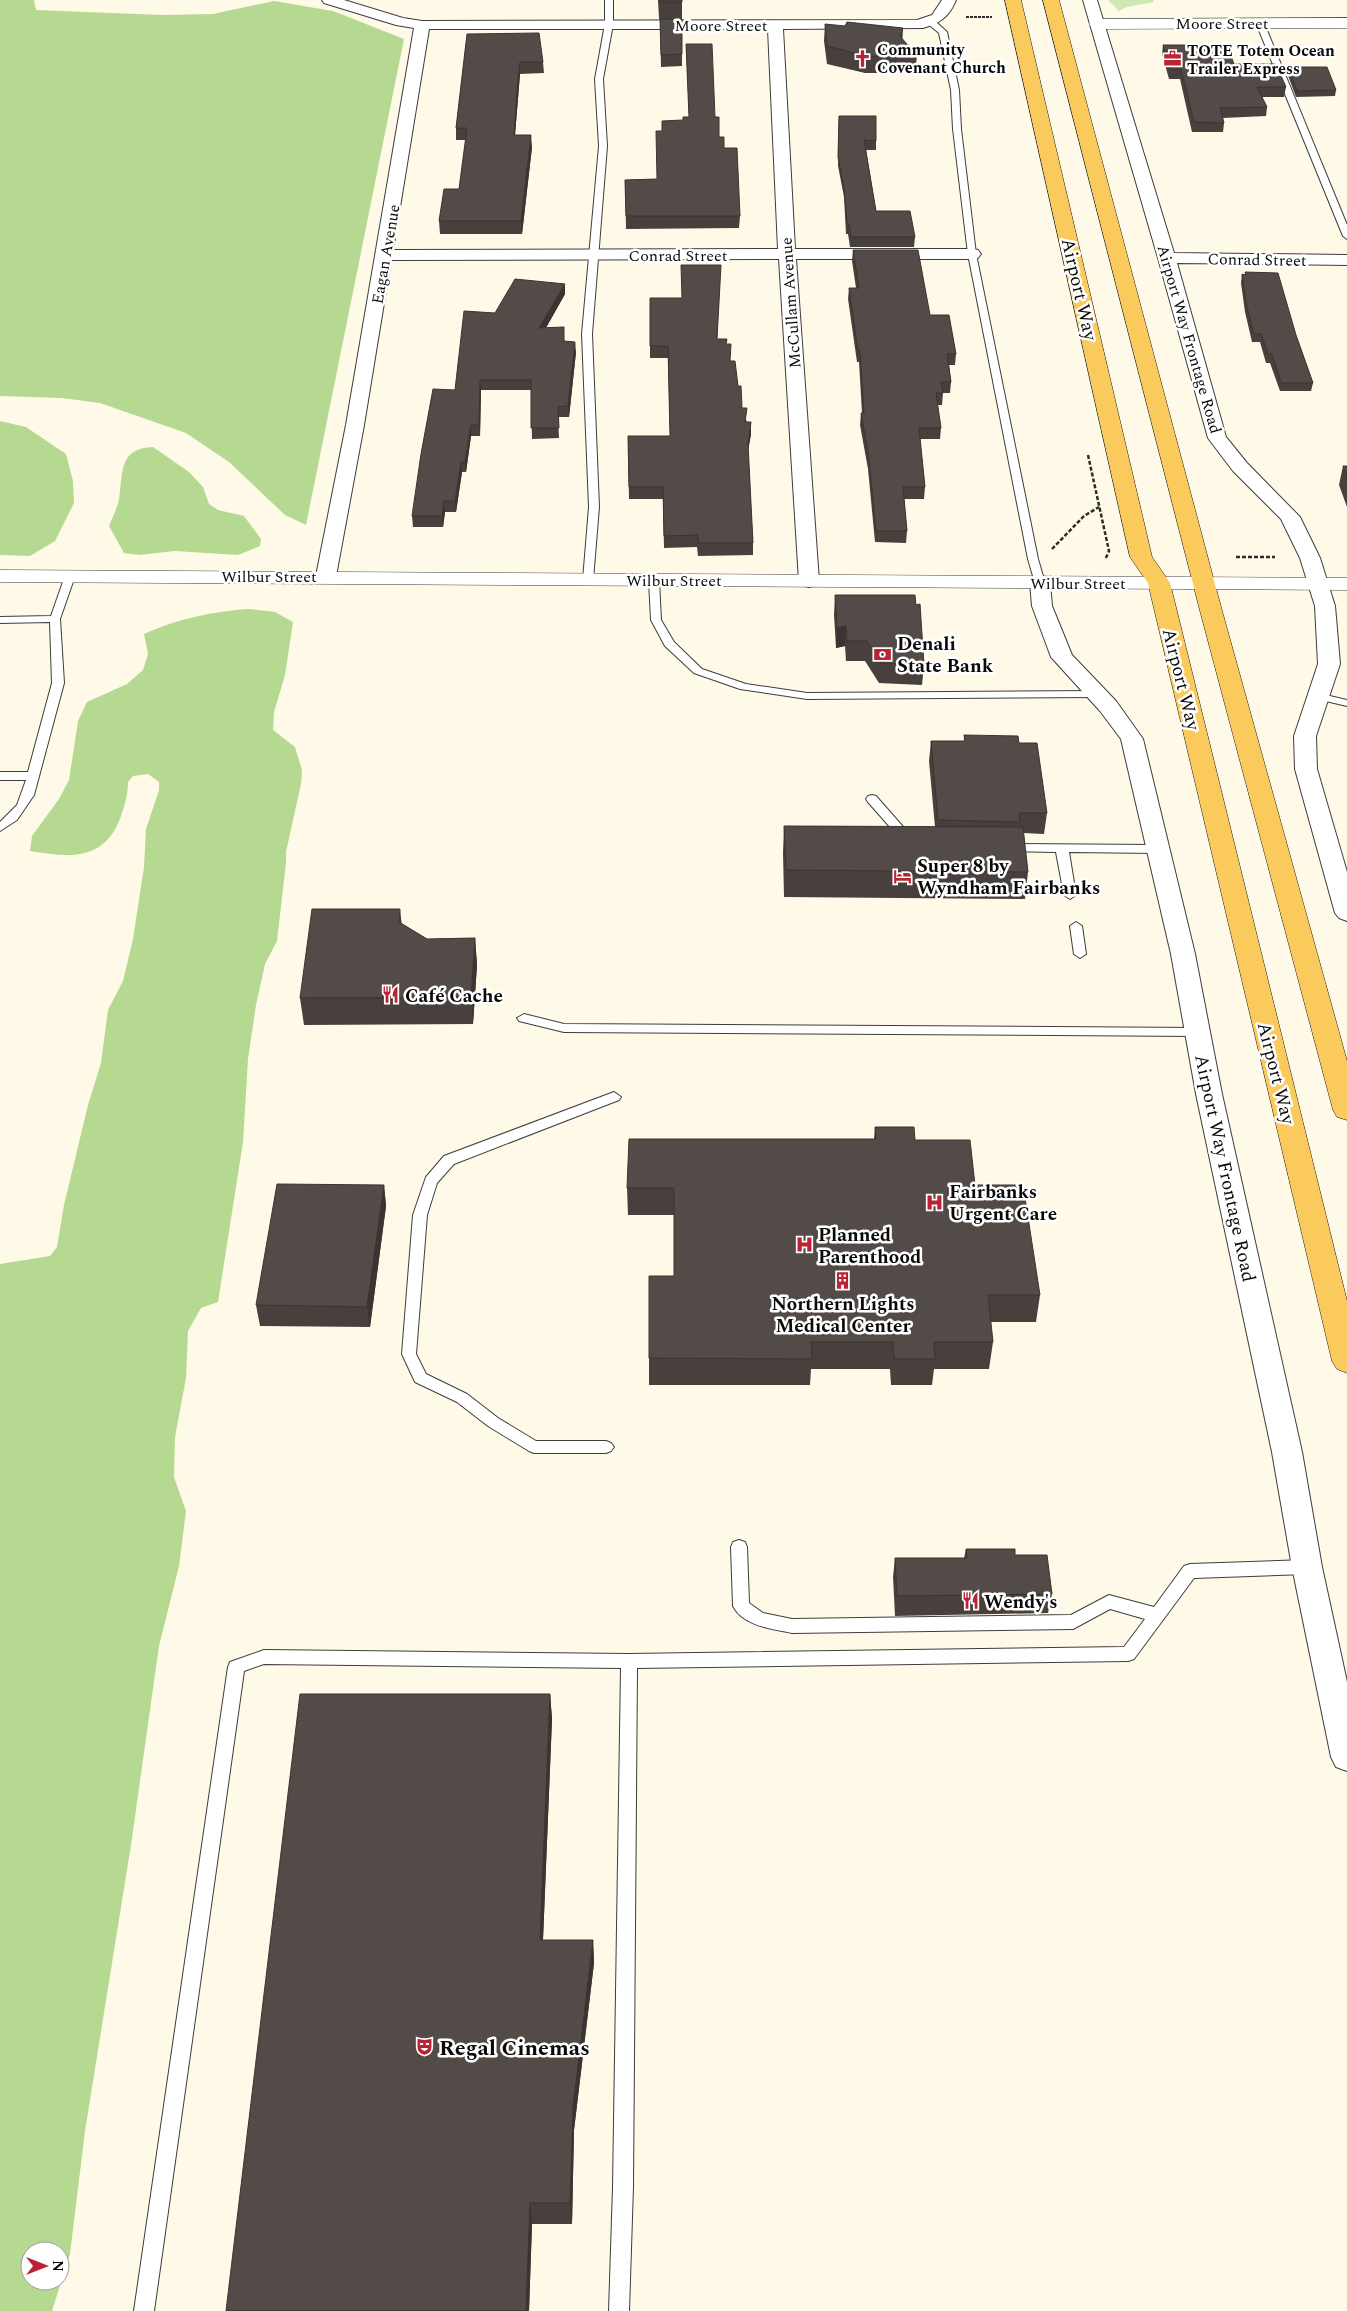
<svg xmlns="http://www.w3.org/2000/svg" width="1347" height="2311" font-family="Spectral,serif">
<rect width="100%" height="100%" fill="#fff9e8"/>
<path fill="#d2e8b2" d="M1108 0H1153L1154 2 1127 7 1119 11Z"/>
<path fill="#b6d992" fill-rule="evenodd" d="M0 0H34L36 10 162 15 213 14 274 1 333 11 404 39 306 525 285 515 229 462 186 433 100 403 62 398 0 396Z
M0 421 26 427 66 454 73 481 74 503 55 541 30 556 0 555Z
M153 447 189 472 203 487 209 504 218 510 244 516 261 539 260 546 238 555 175 551 139 555 124 553 109 526C112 518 117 509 119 500 123 474 118 448 153 447Z
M249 609 275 612 293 622 285 675 274 712 273 730 295 747 302 770 301 784 286 852V863L277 941 265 964 256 1005 248 1059 243 1142 218 1302 201 1308 188 1331 186 1378 175 1437 174 1477 186 1511 179 1566 159 1646 131 1845 85 2131 70 2254 52 2311H0V1264L50 1256 57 1247 64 1205 88 1105 101 1063 108 1010 123 981 133 939 144 867 146 829 159 790V782L148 774 133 776 128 782C128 795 125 804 121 816 105 861 71 858 30 851L32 836 59 799 69 780 78 721 87 702 127 684 143 670 148 654 144 634C176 619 215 611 249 609ZM30 2251H60V2281H30Z"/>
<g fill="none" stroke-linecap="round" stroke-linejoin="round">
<defs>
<path id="service" d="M605 0H613V24L603 79 607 146 592 334 599 507 593 580 588 583 583 580 589 507 582 334 599 146 595 79 605 24Z
M928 20H934L947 32 959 90 961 129 976 254 1038 559 1045 583 1040 586 1035 583 1028 559 968 254 953 129 951 90 939 33 928 24Z
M1257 21 1264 23 1347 225V239L1343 236 1256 23Z
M70 573 75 576 60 619 64 683 34 795 17 820 0 831V822L17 805 26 780H0V772H28L52 683 50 622 0 623V617L51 616 65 576Z
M654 577 659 580 661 620 674 642 702 669 746 684 807 693 1096 691 1102 694 1096 697 807 699 740 689 694 673 665 646 651 620 649 580Z
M1317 693 1347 700V706L1313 698 1311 696 1313 694Z
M872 795 876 796 912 837 914 840 912 843H904L868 802 866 799 868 796Z
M1008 844 1158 845 1164 849 1158 853 1069 852 1076 895 1070 899 1064 895 1056 852 1004 851 1002 848 1004 845Z
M1076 922 1082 926 1086 954 1080 958 1074 954 1070 926Z
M524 1014 564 1024 1197 1028 1204 1032 1197 1036 564 1032 519 1021 517 1018Z
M614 1092 621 1097 619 1100 454 1164 437 1183 427 1215 416 1354 426 1374 467 1394 498 1418 536 1441H606L611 1443 614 1447 611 1451 606 1453H534L529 1451 488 1426 457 1402 415 1382 402 1354 413 1215 426 1177 444 1156Z
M739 1540 745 1542 747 1547 749 1603 763 1613 792 1619 1071 1615 1109 1595 1154 1607 1184 1566 1190 1564 1307 1560 1313 1562 1315 1567 1313 1572 1307 1574 1194 1578 1134 1659 1128 1661 637 1668 633 2187 629 2311H609L613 2187 621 1668 264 1664 244 1671 154 2311H134L228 1667 230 1662 264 1650 629 1654 1124 1647 1145 1619 1110 1609 1073 1629 792 1633C772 1629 743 1626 733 1606L731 1547 733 1542Z"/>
<path id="minor" d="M322 0H344L403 18 422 21 917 20 932 15 942 0H956C949 17 940 23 923 28L783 29 795 249H972L978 250 981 254 978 258 972 259H796L819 581 816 585 809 587 802 585 799 581 779 259 391 260 364 425 336 576 333 580 326 582 319 580 316 576 346 425 414 28 396 25 324 3ZM429 29H768L778 249 393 250Z
M1083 0H1097L1174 253 1347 255V265L1177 263 1226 437 1247 463 1300 517 1320 558 1335 606 1340 664 1316 736 1317 769 1347 872V921L1339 918 1335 913 1295 769 1294 736 1318 664 1315 606 1300 558 1281 519 1233 471 1208 438 1158 258Z
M1040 577 1047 579 1050 583 1052 606 1072 655 1116 701 1143 739 1195 954 1222 1094 1302 1452 1322 1567 1347 1682V1771L1336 1767 1331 1757 1292 1567 1272 1452 1196 1094 1171 954 1121 739 1100 711 1051 657 1032 606 1030 583 1033 579Z"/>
<path id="tertiary" d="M1347 18V28L1097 29 1092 27 1089 24 1092 21 1097 19Z
M0 570 1347 578V590L0 582Z"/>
<path id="primary" d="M1005 0H1021L1152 557 1170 583 1347 1301V1373L1337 1369 1332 1361 1148 583 1130 557Z
M1043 0H1059L1221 607 1347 1061V1120L1337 1117 1333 1110 1199 607Z"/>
</defs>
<use href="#service" stroke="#3d3d3d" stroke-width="2"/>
<use href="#minor" stroke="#3d3d3d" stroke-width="2"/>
<use href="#tertiary" stroke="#3d3d3d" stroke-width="1"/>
<use href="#primary" stroke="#1b1b1b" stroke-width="1"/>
<path stroke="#2c2c2c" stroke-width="2" stroke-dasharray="3 1" stroke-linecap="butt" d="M966 17H992"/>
<path stroke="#2c2c2c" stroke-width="2.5" stroke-dasharray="4 2" stroke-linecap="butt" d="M1088 455 1109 551 1105 560
M1052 549 1084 516 1099 507
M1236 557H1275"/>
<use href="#service" fill="#fff" fill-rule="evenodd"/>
<use href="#minor" fill="#fff" fill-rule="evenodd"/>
<use href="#tertiary" fill="#fff" fill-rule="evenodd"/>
<use href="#primary" fill="#faca5d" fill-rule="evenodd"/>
</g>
<path fill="#47403d" d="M658 0H682V19H659Z
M660 19H682V66L661 67Z
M825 24 902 39 917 56 915 73H865L827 64 824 41Z
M467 34 543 62 544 73 520 74 515 135 532 147 522 234H440L439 221 459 189 466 140H456V128Z
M686 44 715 117 719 137 724 148 740 216 739 228 626 229 625 180 657 179 662 131 689 117Z
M1163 45 1234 64 1286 87 1284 97H1262L1267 107 1266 116 1223 118 1224 123 1223 132H1192L1180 79H1169L1162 54Z
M1288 67 1336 90 1335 96 1296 97 1287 73Z
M839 116 876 141V150H866L876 211 915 237 914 247H850L848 234H846L844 197 838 166Z
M853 250 930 315 956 354 955 365H949L951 382 950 393H943L942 405H937L941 428 940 439H920L925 487 924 499H904L907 531 906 543 875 542 868 469 860 425 861 413H862L859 362H857L848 299 849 288H856L852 261Z
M1245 272 1296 335 1313 383 1311 391H1280L1270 363H1266L1260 342H1252L1245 312 1241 283 1242 274 1245 275Z
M720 277 717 339 726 344 730 361 738 386 742 408 751 434 748 451 753 543V555L698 556 697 547 664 548 663 499H629L628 436H670L668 358H650V298H681Z
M565 284V294L546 328 565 341 576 352 569 417H558L559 438 532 439 531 390H481L480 436H471L466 472H462L456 512H445L443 527H413L412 516 495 313Z
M1343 466H1347V507L1339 485Z
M835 595 924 665 922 685 879 683 865 661H846L845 646 836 648 834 615Z
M964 735 1019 743 1047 813 1044 834 1023 833 1028 872 1025 899 784 897 783 853 784 826 935 827 929 761 931 741H964Z
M402 924 427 939 475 938 477 965 473 1024 304 1025 300 998Z
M875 1127 915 1140 975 1185 1040 1295 1036 1322H990L993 1342 989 1369H934L932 1385H891L890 1369H811L810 1385H649V1358L674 1276V1215H628L627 1188 874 1139Z
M384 1185 386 1206 370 1327 260 1326 256 1305Z
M966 1549 1015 1555 1052 1594 1048 1613 895 1616 893 1577 895 1558H964Z
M550 1694 552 1719 543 1940H593L594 1963 574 2130 572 2224H532L529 2311H226Z"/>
<path fill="#3a3432" d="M903 28 902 45 900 36Z
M520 62V74L514 147V135Z
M531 135 532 147 522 234 521 221Z
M565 284V294L540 338 539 328Z
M575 342 576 352 569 417 568 406Z
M480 380 481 390 480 436 479 425Z
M751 422V434L747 456 748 444Z
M471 425V436L466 472 465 462Z
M461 462 462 472 456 512 455 501Z
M444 501 445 512 443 527 442 516Z
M846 626 845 646 836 648 837 628Z
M400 909 403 936 399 922Z
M475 938 477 965 473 1024 471 997Z
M384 1185 386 1206 370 1327 367 1307Z
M550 1694 552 1719 542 1964 540 1940Z
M593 1940 594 1963 574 2130 572 2224 570 2203 573 2108Z
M530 2203 532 2224 529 2311H526Z"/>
<path fill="#534b47" stroke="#3a3432" d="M659 0H682V2H659Z
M660 19H682V54L661 55Z
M847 22 903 28 900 36 917 56H866L827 46 825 24 845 26Z
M539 33 543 62H520L517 89 514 135H531L521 221H439L444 189H459L467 128H456L467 34Z
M686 44H712L715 117H719V137H724V148H737L740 216H626L625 180 657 179 656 131H662V121L683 120V117H689Z
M1163 45H1227L1234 64H1276L1286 87H1257L1267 107 1220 108 1224 123 1194 122 1181 69 1171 70Z
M1288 67H1327L1336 90 1297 91Z
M839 116H876V141L864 140 876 211H910L915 237H851L849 224H847L844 187 838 157Z
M853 250H918L930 315H949L956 354H947L951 382H941L943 393H936L941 428H919L925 487H903L907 531H876L869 458 861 413H864L860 351H858L849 288H859Z
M681 265H721L717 339H727L726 344H731L730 361H735L738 386H741L742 408H747L745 422H751L748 444 753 543H698V535L664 536 663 487H629L628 436H670L668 346H650V298H682Z
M1245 272 1278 273 1296 335 1313 383H1281L1272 354H1268L1261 334H1254L1246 303 1242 274 1246 275Z
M515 279 565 284 539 328 564 327V341L575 342 568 406 558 407 559 428H531V380H480L479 425H471L465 462H461L455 501H444L442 516H412L421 454 433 389 455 390 464 311 495 313Z
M1343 466H1347V476Z
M835 595H915L916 605 920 604 924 665 880 663 867 641H847L846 626 837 628Z
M964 735 1018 736 1019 743H1037L1047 813H1019L1020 822 938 820 931 741H965Z
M784 826 1023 827 1028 872 786 870Z
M312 909H400L399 922 427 939 475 938 471 997 300 998Z
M875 1127H914L915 1140H970L975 1185H1023L1040 1295H988L993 1342H934L935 1359H894L893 1342H811L812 1359 649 1358V1276H674V1188H627L629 1139H876Z
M277 1184 384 1185 367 1307 256 1305Z
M966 1549H1015V1555H1047L1052 1594 897 1596 895 1558H967Z
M300 1694H550L540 1940H593L573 2108 570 2203H530L526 2311H226Z"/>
<defs>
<symbol id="church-bare" viewBox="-9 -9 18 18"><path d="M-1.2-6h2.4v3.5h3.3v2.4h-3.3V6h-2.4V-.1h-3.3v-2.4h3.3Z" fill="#ba2333" stroke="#fff" stroke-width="2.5" paint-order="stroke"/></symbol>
<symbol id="office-bare" viewBox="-9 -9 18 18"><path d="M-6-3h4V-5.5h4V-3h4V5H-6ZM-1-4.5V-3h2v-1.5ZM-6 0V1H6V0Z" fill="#ba2333" stroke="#fff" stroke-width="2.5" paint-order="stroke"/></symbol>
<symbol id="bank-bare" viewBox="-9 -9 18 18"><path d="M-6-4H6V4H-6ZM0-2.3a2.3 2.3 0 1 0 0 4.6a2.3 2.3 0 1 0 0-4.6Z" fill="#ba2333" stroke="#fff" stroke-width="2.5" paint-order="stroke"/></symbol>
<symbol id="hotel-bare" viewBox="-9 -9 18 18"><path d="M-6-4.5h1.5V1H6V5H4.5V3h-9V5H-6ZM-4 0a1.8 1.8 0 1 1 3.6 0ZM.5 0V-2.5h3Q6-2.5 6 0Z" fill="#ba2333" stroke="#fff" stroke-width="2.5" paint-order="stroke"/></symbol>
<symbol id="restaurant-bare" viewBox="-9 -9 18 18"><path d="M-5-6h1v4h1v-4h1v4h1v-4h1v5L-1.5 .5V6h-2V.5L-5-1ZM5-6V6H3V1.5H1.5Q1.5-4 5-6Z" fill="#ba2333" stroke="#fff" stroke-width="2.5" paint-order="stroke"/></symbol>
<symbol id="hospital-bare" viewBox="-9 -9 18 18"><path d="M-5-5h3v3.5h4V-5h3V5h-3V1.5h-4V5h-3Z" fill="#ba2333" stroke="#fff" stroke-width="2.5" paint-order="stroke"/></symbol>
<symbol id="building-bare" viewBox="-9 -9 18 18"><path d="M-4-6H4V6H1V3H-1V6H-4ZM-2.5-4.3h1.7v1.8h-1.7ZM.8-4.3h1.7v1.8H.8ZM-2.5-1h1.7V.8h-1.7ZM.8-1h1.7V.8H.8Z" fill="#ba2333" stroke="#fff" stroke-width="2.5" paint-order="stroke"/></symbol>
<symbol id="theatre-bare" viewBox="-9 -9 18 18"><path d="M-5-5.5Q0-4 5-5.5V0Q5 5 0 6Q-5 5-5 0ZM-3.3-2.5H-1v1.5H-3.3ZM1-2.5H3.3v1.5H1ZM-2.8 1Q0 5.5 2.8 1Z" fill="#ba2333" stroke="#fff" stroke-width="2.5" paint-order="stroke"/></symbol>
</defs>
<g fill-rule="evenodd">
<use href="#church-bare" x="850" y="46" width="25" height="25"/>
<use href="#office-bare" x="1160" y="46" width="25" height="25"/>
<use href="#bank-bare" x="870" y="642" width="25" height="25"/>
<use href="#hotel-bare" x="890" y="864" width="25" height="25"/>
<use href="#restaurant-bare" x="378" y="982" width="25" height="25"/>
<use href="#hospital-bare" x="922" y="1190" width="25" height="25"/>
<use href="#hospital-bare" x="792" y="1232" width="25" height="25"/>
<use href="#building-bare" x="830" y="1268" width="25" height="25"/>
<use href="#restaurant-bare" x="958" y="1588" width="25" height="25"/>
<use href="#theatre-bare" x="412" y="2034" width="25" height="25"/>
</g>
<g text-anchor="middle" stroke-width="5" stroke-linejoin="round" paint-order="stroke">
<g font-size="16" fill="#0a0a0a" stroke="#fff">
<text x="1222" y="29">Moore Street</text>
<text x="721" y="31">Moore Street</text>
<text transform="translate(385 254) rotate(-80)" y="6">Eagan Avenue</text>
<text x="678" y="261">Conrad Street</text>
<text transform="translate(1257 259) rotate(1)" y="6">Conrad Street</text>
<text transform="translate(790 303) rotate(-94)" y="6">McCullam Avenue</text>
<text transform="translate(1190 339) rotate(74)" y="6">Airport Way Frontage Road</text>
<text x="269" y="582">Wilbur Street</text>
<text x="674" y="586">Wilbur Street</text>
<text x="1078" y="589">Wilbur Street</text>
</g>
<g font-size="16" font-weight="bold" fill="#0a0a0a" stroke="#fff" text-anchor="start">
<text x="877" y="55">Community<tspan x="877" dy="18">Covenant Church</tspan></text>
<text x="1187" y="56">TOTE Totem Ocean<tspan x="1187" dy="18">Trailer Express</tspan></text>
</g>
<g font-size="19" fill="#0a0a0a" stroke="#fff">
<text transform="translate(1080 289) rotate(77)" y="7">Airport Way</text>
<text transform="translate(1182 679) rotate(76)" y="7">Airport Way</text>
<text transform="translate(1277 1073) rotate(76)" y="7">Airport Way</text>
<text transform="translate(1226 1168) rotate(78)" y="7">Airport Way Frontage Road</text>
</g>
<g font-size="19" font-weight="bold" fill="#0a0a0a" stroke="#fff" text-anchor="start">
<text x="897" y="650">Denali<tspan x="897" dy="22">State Bank</tspan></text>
<text x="917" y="872">Super 8 by<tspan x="917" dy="22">Wyndham Fairbanks</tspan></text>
<text x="405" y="1002">Café Cache</text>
<text x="949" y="1198">Fairbanks<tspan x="949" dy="22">Urgent Care</tspan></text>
<text x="818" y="1241">Planned<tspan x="818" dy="22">Parenthood</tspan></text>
<text x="843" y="1310" text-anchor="middle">Northern Lights<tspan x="843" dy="22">Medical Center</tspan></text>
<text x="984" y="1608">Wendy's</text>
</g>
<g font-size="22" font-weight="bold" fill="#0a0a0a" stroke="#fff" text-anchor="start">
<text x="439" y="2055">Regal Cinemas</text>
</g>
</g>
<g transform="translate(45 2266) rotate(90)"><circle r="24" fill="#ffffff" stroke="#9d9d9d"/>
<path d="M0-4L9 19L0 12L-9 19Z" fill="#ba2333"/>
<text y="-8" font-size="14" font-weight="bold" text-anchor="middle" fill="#0a0a0a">N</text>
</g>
</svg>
